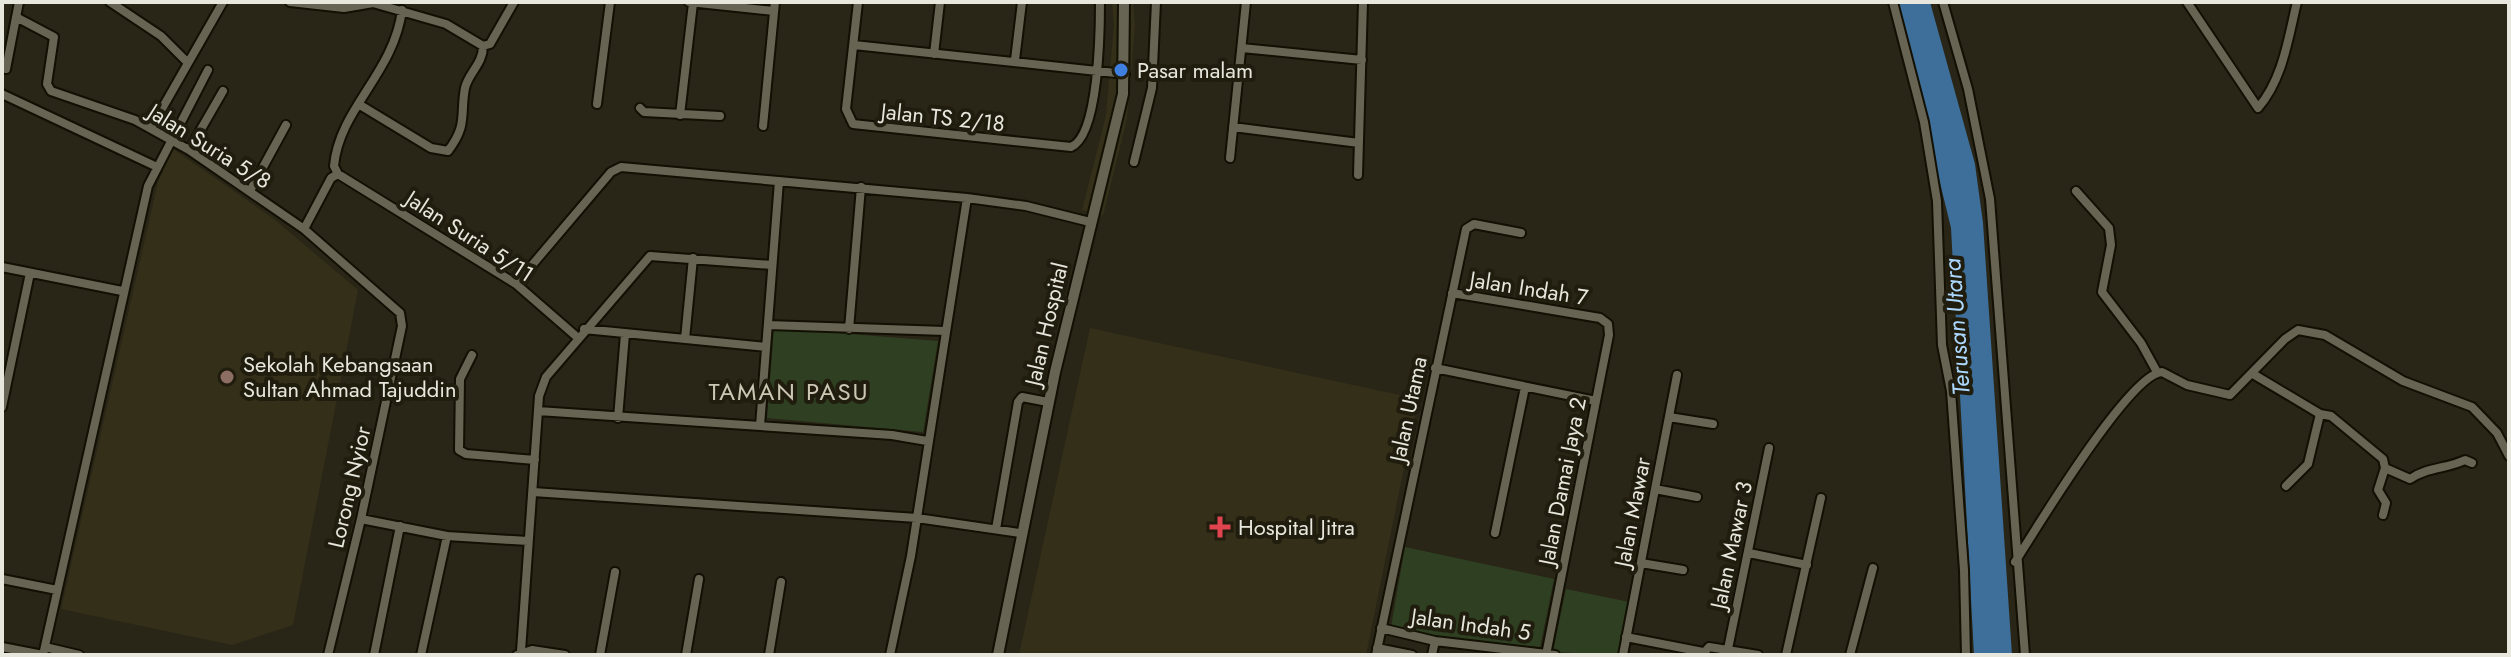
<svg xmlns="http://www.w3.org/2000/svg" width="2511" height="657" font-family="Jost,sans-serif">
<rect width="100%" height="100%" fill="#292617"/>
<path fill="#342f19" d="M1112 2H1133L1135 26 1127 119 1103 216 1082 210 1106 115 1114 25Z
M173 149 274 219 358 290 293 625 232 645 61 609 158 182Z
M1090 328 1418 399 1366 655H1019Z"/>
<path fill="#2f4022" d="M774 328 938 341 923 432 767 418Z
M1405 547 1554 579 1540 647 1453 641 1391 627Z
M1566 589 1629 602 1618 655 1553 652Z"/>
<path fill="#3d6f9a" d="M1896 2H1930L1975 164 1983 223 2012 655H1974L1951 228Z"/>
<g fill="none" stroke-linecap="round" stroke-linejoin="round">
<path stroke="#3d6f9a" stroke-width="3" d="M2 8 3 2"/>
<defs>
<path id="minor" d="M110 2 161 36 187 62
M290 2 344 8 373 3 446 24 483 46 490 44 514 2
M689 2 774 11
M858 2 846 109 853 124 1071 147C1099 136 1100 30 1100 2
M1893 2 1924 122 1937 201 1942 345 1951 391 1964 570 1966 655
M1943 2 1968 89 1990 199 2025 655
M2187 2 2258 108C2283 79 2288 39 2297 2
M16 17 54 37 47 84 51 91 135 120 189 150 304 229 400 313 402 326 361 519 328 655
M854 45 1125 74
M1242 48 1362 60
M934 54 940 2
M1015 60 1022 2
M6 69 19 2
M2 94 155 166
M597 104 610 2
M360 105 431 148 448 151C468 125 460 115 465 88 469 72 483 64 483 46
M640 108 644 112 720 116
M680 115 693 3
M763 126 775 2
M1233 127 1359 143
M151 128 223 2
M189 150 223 91
M1230 158 1246 2
M1134 162 1152 88 1156 2
M338 174 516 284 577 337
M338 174 334 166C339 109 394 73 402 10
M1358 175 1363 2
M250 191 286 125
M2076 191 2109 228 2111 245 2102 292 2141 343 2157 372
M304 229 331 178 338 174
M2 267 122 291
M516 284 611 172 621 167 967 198 1026 206 1090 222
M1452 293 1600 318 1608 324 1609 335 1546 655
M768 325 945 331
M584 329 766 347
M849 329 861 187
M685 339 693 258
M472 355 460 379 459 450 466 454 535 460
M1435 368 1596 401
M2253 374 2320 414 2331 416 2383 459 2385 468 2378 490 2386 503 2383 515
M2 407 30 273
M538 411 892 435 927 441
M1669 417 1713 424
M618 418 625 334
M760 426 779 181
M2385 468 2410 479C2427 467 2446 469 2465 460L2472 463
M2286 486 2308 464 2320 414
M1655 489 1697 497
M533 492 917 518 1020 533
M361 519 447 536 528 541
M996 529 1018 402 1022 397 1048 402
M1495 533 1525 387
M1749 553 1807 565
M2015 562C2036 529 2129 374 2162 372L2187 385 2230 395 2285 339 2298 330 2325 335 2403 381 2472 407 2497 433 2509 456
M1641 563 1683 570
M2 579 57 590
M1381 628 1435 641 1555 655
M1626 637 1703 652
M2 647 43 655
M45 647 79 655
M1377 648 1412 655
M1728 649 1769 448
M521 651 539 396 546 377 650 256 772 265
M1703 654 1709 647 1758 655
M43 655 148 186 208 70
M374 655 400 526
M421 655 447 536
M517 655 532 650 565 655
M600 655 615 572
M686 655 699 579
M769 655 781 582
M890 655 911 556 967 198
M1376 655 1466 229 1474 224 1521 233
M1432 655 1435 641
M1623 655 1677 375
M1786 655 1821 498
M1850 655 1873 568"/>
<path id="tertiary" d="M998 655 1055 372 1123 94 1124 2"/>
</defs>
<use href="#minor" stroke="#120f03" stroke-width="12"/>
<use href="#tertiary" stroke="#120f03" stroke-width="14"/>
<use href="#minor" stroke="#676453" stroke-width="8"/>
<use href="#tertiary" stroke="#676453" stroke-width="10"/>
</g>
<circle fill="#3f7fe0" stroke="#201d0e" stroke-width="3" cx="1121" cy="70" r="8"/>
<circle fill="#8d6e63" stroke="#201d0e" stroke-width="3" cx="227" cy="377" r="8"/>
<path fill="#e0444e" stroke="#201d0e" stroke-width="3" d="M1216 515h8v8h8v8h-8v8h-8v-8h-8v-8h8z"/>
<g text-anchor="middle" stroke-width="8" stroke-linejoin="round" paint-order="stroke">
<g font-size="22" fill="#e8e7dd" stroke="#201d0e" text-anchor="start">
<text x="1137" y="78">Pasar malam</text>
<text x="243" y="372">Sekolah Kebangsaan<tspan x="243" dy="25">Sultan Ahmad Tajuddin</tspan></text>
<text x="1238" y="535">Hospital Jitra</text>
</g>
<g font-size="22" fill="#e8e7dd" stroke="#201d0e">
<text transform="translate(943 117) rotate(6)" y="8">Jalan TS 2/18</text>
<text transform="translate(210 146) rotate(32)" y="8">Jalan Suria 5/8</text>
<text transform="translate(470 236) rotate(33)" y="8">Jalan Suria 5/11</text>
<text transform="translate(1529 288) rotate(9)" y="8">Jalan Indah 7</text>
<text transform="translate(1046 324) rotate(-77)" y="8">Jalan Hospital</text>
<text transform="translate(1408 409) rotate(-78)" y="8">Jalan Utama</text>
<text transform="translate(1562 481) rotate(-79)" y="8">Jalan Damai Jaya 2</text>
<text transform="translate(349 487) rotate(-77)" y="8">Lorong Nyior</text>
<text transform="translate(1632 512) rotate(-79)" y="8">Jalan Mawar</text>
<text transform="translate(1731 545) rotate(-78)" y="8">Jalan Mawar 3</text>
<text transform="translate(1471 624) rotate(8)" y="8">Jalan Indah 5</text>
</g>
<g font-size="24" font-style="italic" fill="#add8fe" stroke="#201d0e">
<text transform="translate(1957 327) rotate(-94)" y="8">Terusan Utara</text>
</g>
<g font-size="24" letter-spacing="2" fill="#cbc7b4" stroke="#201d0e">
<text x="789" y="400">TAMAN PASU</text>
</g>
</g>
<rect width="2511" height="657" fill="none" stroke="#e8e7dd" stroke-width="8"/>
</svg>
